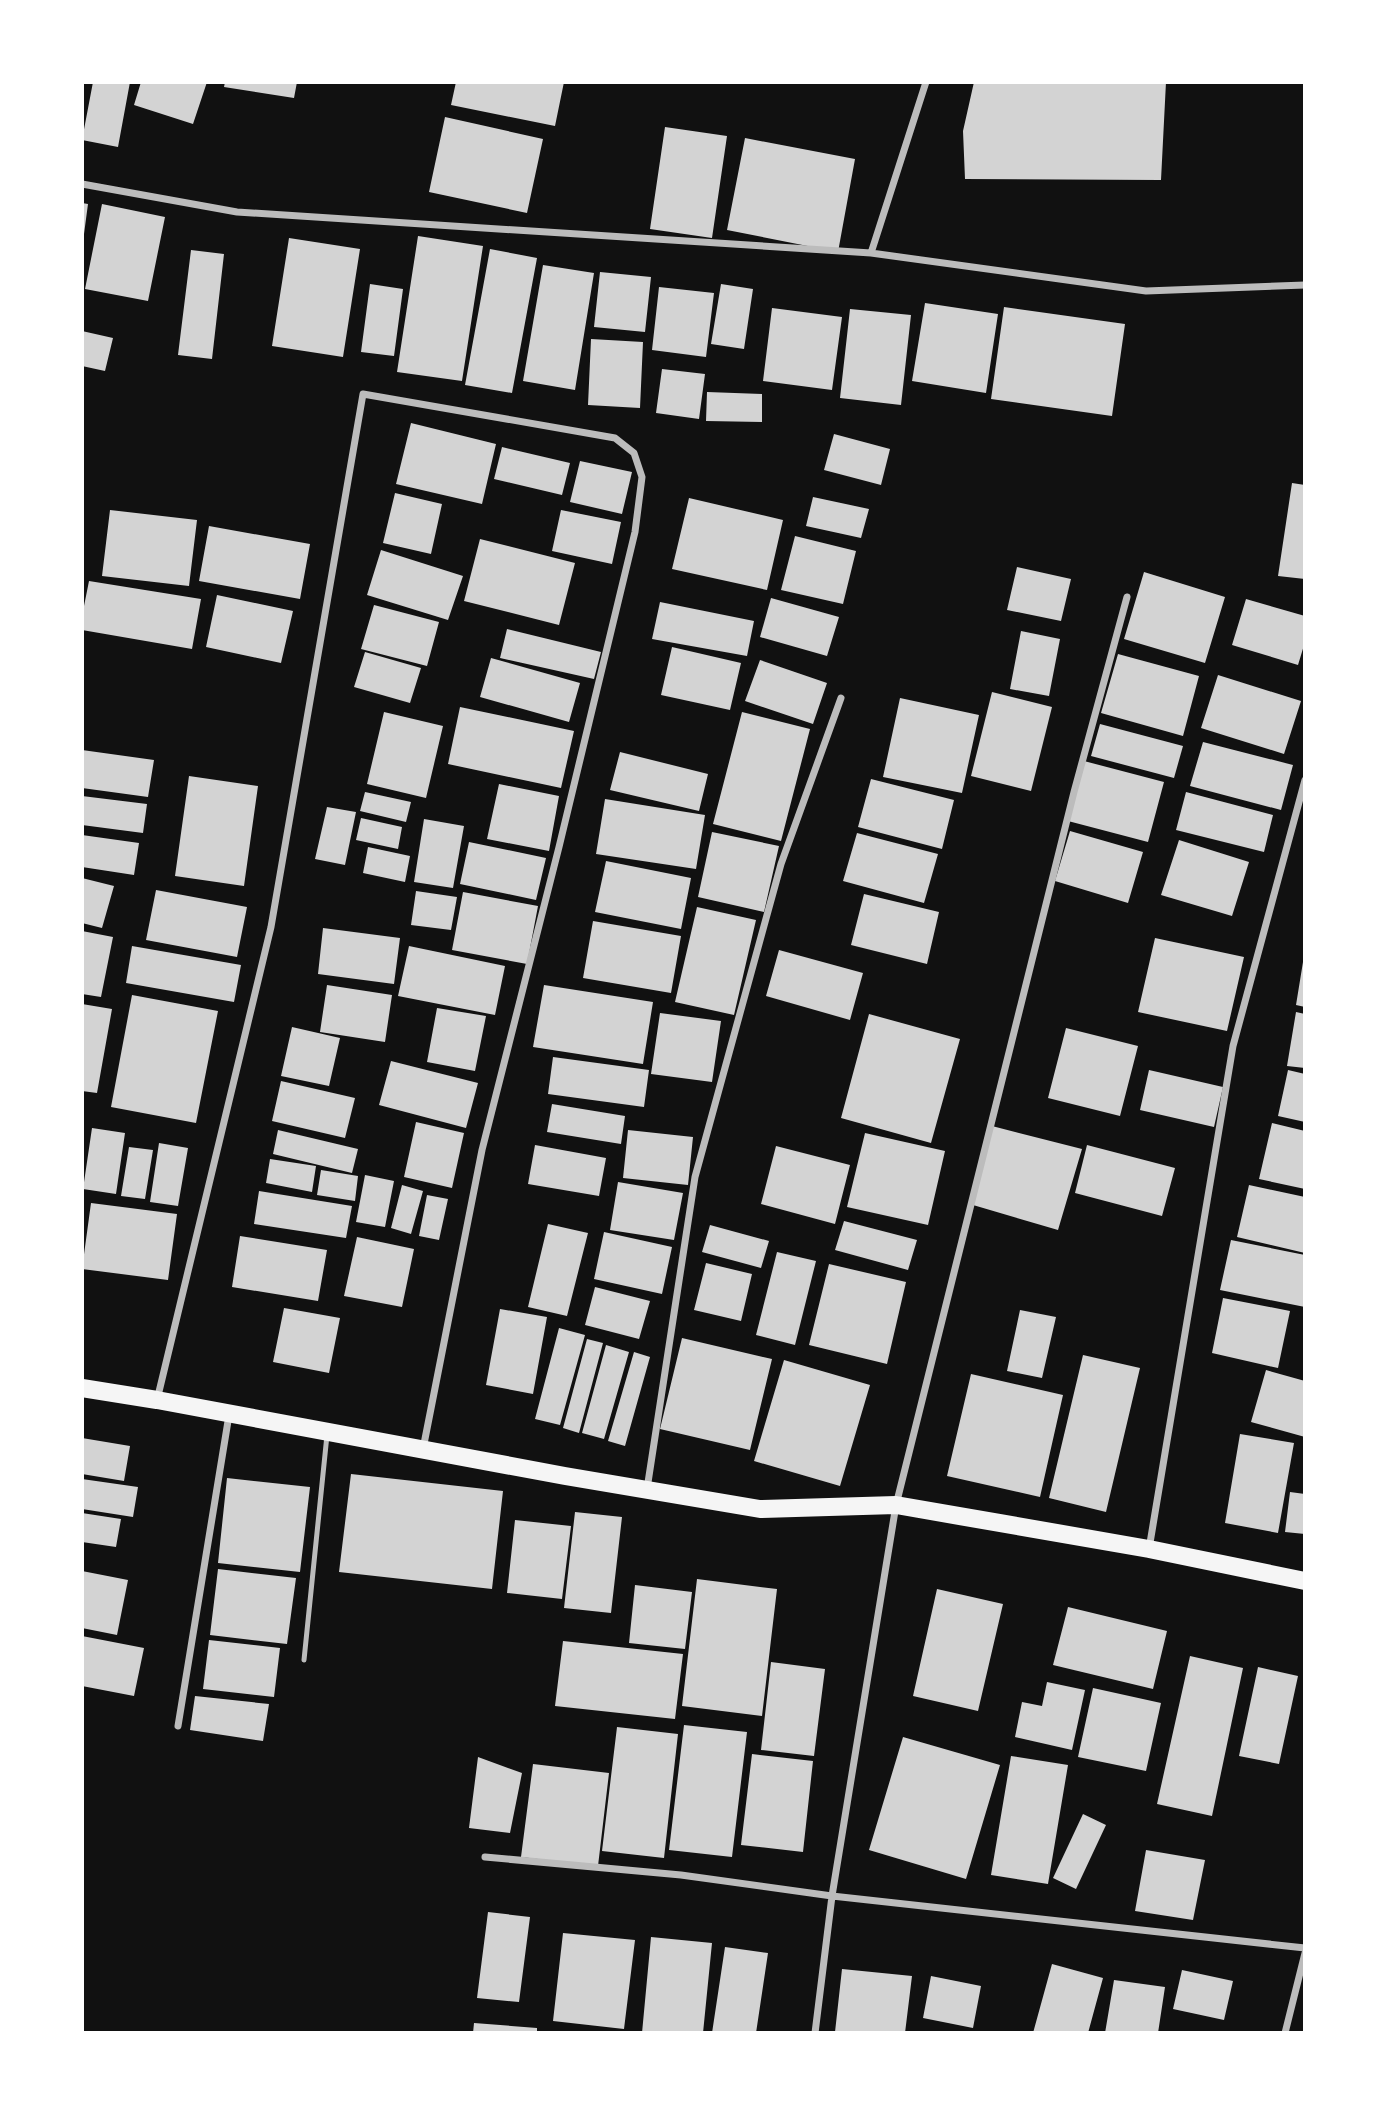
<svg xmlns="http://www.w3.org/2000/svg" width="1387" height="2115" font-family="'Exo 2',sans-serif">
<rect width="100%" height="100%" fill="#111"/>
<path fill="#d3d3d3" d="M93 82H130L118 147 82 140Z
M141 82H207L193 124 134 105Z
M225 82H297L294 98 224 87Z
M456 82H564L555 126 451 105Z
M974 82H1166L1161 180 965 179 963 131Z
M445 117 543 139 527 213 429 192Z
M665 127 727 136 712 238 650 229Z
M745 138 855 159 838 252 727 230Z
M82 203 88 204 84 234H82Z
M102 204 165 217 148 301 85 289Z
M418 236 483 246 462 381 397 372Z
M289 238 360 249 343 357 272 346Z
M490 249 537 258 512 393 465 385Z
M191 250 224 254 212 359 178 355Z
M543 265 594 273 575 390 523 381Z
M600 272 651 277 645 332 594 327Z
M370 284 403 289 394 356 361 352Z
M721 284 753 289 744 349 711 344Z
M659 287 714 293 706 357 652 350Z
M925 303 998 314 986 393 912 381Z
M1004 307 1125 324 1112 416 991 399Z
M772 308 842 317 832 390 763 381Z
M850 309 911 315 901 405 840 398Z
M82 331 113 338 105 371 82 366Z
M591 339 643 342 640 408 588 405Z
M662 369 705 374 699 419 656 413Z
M707 392 762 394V422L706 421Z
M411 423 496 444 482 504 396 484Z
M834 434 890 449 881 485 824 470Z
M502 447 570 463 562 495 494 479Z
M580 461 632 472 622 514 570 502Z
M1292 483 1305 485V579L1278 576Z
M395 493 442 504 431 554 383 543Z
M813 497 869 509 861 538 806 526Z
M689 498 783 520 767 590 672 569Z
M110 510 197 520 189 586 102 576Z
M561 510 621 522 612 564 552 551Z
M209 526 310 544 300 599 199 581Z
M795 536 856 551 843 604 781 590Z
M480 539 575 563 559 625 464 601Z
M381 550 463 576 448 620 367 595Z
M1017 567 1071 579 1061 621 1007 610Z
M1144 572 1225 597 1205 663 1124 639Z
M89 581 201 599 192 649 82 630V616Z
M217 595 293 611 281 663 206 647Z
M771 598 839 617 827 656 760 637Z
M1246 599 1305 616V642L1298 665 1232 645Z
M660 602 754 621 747 656 652 639Z
M374 605 439 622 427 666 361 649Z
M507 629 601 652 594 679 500 658Z
M1021 631 1060 639 1049 696 1010 689Z
M672 647 741 663 730 710 661 695Z
M365 652 421 668 410 703 354 687Z
M1118 654 1199 676 1183 736 1101 713Z
M491 658 580 683 569 722 480 697Z
M760 660 827 683 813 724 745 701Z
M1218 675 1301 701 1284 754 1201 728Z
M992 692 1052 707 1031 791 971 776Z
M900 698 979 715 962 793 883 777Z
M460 707 574 731 561 788 448 764Z
M384 712 443 726 426 798 367 784Z
M742 712 810 729 781 841 713 824Z
M1100 724 1183 746 1174 778 1091 756Z
M1203 742 1293 765 1281 810 1190 786Z
M82 750 154 760 148 797 82 788Z
M620 752 708 774 699 811 610 790Z
M1084 761 1164 782 1148 842 1068 821Z
M189 776 258 786 244 886 175 876Z
M871 779 954 800 942 849 858 827Z
M499 784 559 796 549 851 487 839Z
M365 792 411 802 406 822 360 811Z
M1186 792 1273 815 1264 852 1176 830Z
M82 796 147 804 143 833 82 825Z
M605 799 705 815 696 869 596 854Z
M327 807 356 812 345 865 315 859Z
M361 818 402 827 398 849 356 840Z
M424 819 464 826 453 888 414 882Z
M1070 831 1143 852 1128 903 1055 881Z
M712 832 779 846 764 912 698 897Z
M857 833 938 854 924 903 843 881Z
M82 835 139 843 134 875 82 867Z
M1179 840 1249 862 1232 916 1161 895Z
M469 842 546 858 536 900 460 884Z
M368 847 410 856 405 882 363 873Z
M606 861 691 878 681 929 595 912Z
M82 878 114 886 102 928 82 923Z
M156 890 247 907 237 957 146 940Z
M416 891 457 897 451 930 411 925Z
M463 892 538 906 527 964 452 950Z
M864 894 939 912 927 964 851 945Z
M697 907 756 920 734 1015 675 1002Z
M593 921 681 936 671 993 583 978Z
M323 928 400 938 394 984 318 974Z
M82 931 113 937 101 997 82 994Z
M1155 938 1244 957 1227 1031 1138 1012Z
M132 946 241 965 234 1002 126 983Z
M409 946 505 966 495 1015 398 996Z
M779 950 863 973 850 1020 766 996Z
M1303 962H1305V1007L1296 1005Z
M327 985 392 995 385 1042 320 1032Z
M544 985 653 1002 643 1064 533 1047Z
M132 995 218 1011 196 1123 111 1107Z
M82 1004 112 1009 97 1093 82 1091Z
M437 1008 486 1016 475 1071 427 1062Z
M1296 1012 1305 1014V1068L1287 1066Z
M660 1013 721 1021 712 1082 651 1074Z
M869 1014 960 1039 931 1143 841 1118Z
M292 1027 340 1038 329 1086 281 1076Z
M1066 1028 1138 1046 1120 1116 1048 1098Z
M553 1057 649 1070 644 1107 548 1094Z
M391 1061 478 1083 466 1128 379 1105Z
M1149 1070 1223 1087 1214 1127 1140 1110Z
M1288 1070 1305 1074V1122L1278 1116Z
M281 1081 355 1098 345 1138 272 1121Z
M552 1104 625 1116 621 1144 547 1132Z
M416 1122 464 1133 452 1188 404 1177Z
M1272 1123 1305 1131V1189L1259 1179Z
M992 1126 1082 1149 1058 1230 973 1205Z
M92 1128 125 1133 116 1194 83 1189Z
M278 1130 358 1149 352 1173 273 1154Z
M628 1130 693 1137 688 1185 623 1178Z
M865 1133 945 1151 928 1225 847 1207Z
M159 1143 188 1148 178 1206 150 1202Z
M535 1145 606 1158 599 1196 528 1184Z
M1087 1145 1175 1168 1162 1216 1075 1193Z
M776 1146 850 1165 835 1224 761 1204Z
M129 1147 153 1150 145 1199 121 1196Z
M270 1159 316 1166 312 1192 266 1183Z
M321 1170 358 1176 355 1201 317 1195Z
M365 1175 394 1181 385 1227 356 1222Z
M618 1182 683 1193 674 1240 610 1230Z
M402 1185 423 1191 411 1234 391 1228Z
M1249 1185 1305 1197V1253L1237 1237Z
M259 1191 352 1206 346 1238 254 1224Z
M427 1195 448 1199 439 1240 419 1236Z
M91 1203 177 1214 168 1280 82 1269Z
M844 1221 917 1240 908 1270 835 1250Z
M548 1224 588 1233 567 1316 528 1307Z
M710 1225 769 1241 761 1268 702 1252Z
M604 1232 672 1247 662 1294 594 1279Z
M240 1236 327 1250 318 1301 232 1287Z
M357 1237 414 1249 402 1307 344 1296Z
M1231 1240 1305 1255V1307L1220 1290Z
M777 1252 816 1261 795 1345 756 1335Z
M706 1263 752 1274 741 1321 694 1310Z
M829 1264 906 1282 887 1364 809 1345Z
M595 1287 650 1301 639 1339 585 1325Z
M1223 1298 1290 1311 1278 1368 1212 1353Z
M284 1308 340 1318 329 1373 273 1362Z
M500 1309 547 1317 533 1394 486 1385Z
M1020 1310 1056 1317 1042 1378 1007 1371Z
M559 1328 585 1335 560 1425 535 1419Z
M682 1338 772 1359 750 1450 660 1429Z
M587 1339 603 1343 579 1433 563 1428Z
M606 1345 629 1352 604 1439 582 1433Z
M634 1352 650 1357 625 1446 608 1441Z
M1083 1355 1140 1368 1106 1512 1049 1498Z
M784 1360 870 1385 840 1486 754 1461Z
M1266 1370 1305 1381V1437L1251 1422Z
M971 1374 1063 1395 1040 1497 947 1476Z
M1240 1434 1294 1443 1278 1533 1225 1523Z
M82 1438 130 1446 124 1481 82 1474Z
M351 1474 503 1491 492 1589 339 1572Z
M227 1478 310 1487 300 1572 218 1563Z
M82 1479 138 1487 133 1517 82 1509Z
M1290 1492 1305 1494V1534L1285 1532Z
M575 1512 622 1517 611 1613 564 1608Z
M82 1513 121 1519 116 1547 82 1542Z
M515 1520 571 1526 562 1599 507 1593Z
M218 1569 296 1578 287 1644 210 1635Z
M82 1571 128 1580 117 1635 82 1628Z
M697 1579 777 1589 762 1716 682 1706Z
M635 1585 692 1592 685 1649 629 1643Z
M937 1589 1003 1604 978 1711 913 1696Z
M1068 1607 1167 1631 1153 1689 1053 1665Z
M82 1636 144 1648 134 1696 82 1686Z
M209 1640 280 1648 274 1697 203 1689Z
M563 1641 683 1654 675 1719 555 1706Z
M1190 1656 1243 1668 1212 1816 1157 1804Z
M771 1662 825 1669 814 1756 761 1750Z
M1258 1667 1298 1676 1279 1764 1239 1756Z
M1047 1682 1085 1690 1072 1750 1015 1737 1022 1702 1042 1706Z
M1093 1688 1161 1703 1146 1771 1078 1757Z
M195 1696 269 1704 263 1741 190 1730Z
M684 1725 747 1732 732 1857 669 1850Z
M617 1727 678 1734 664 1858 602 1851Z
M903 1737 1000 1765 966 1879 869 1850Z
M752 1754 813 1761 803 1852 741 1845Z
M1011 1756 1068 1765 1048 1884 991 1875Z
M478 1757 522 1773 510 1833 469 1828Z
M533 1764 609 1773 598 1866 521 1857Z
M1083 1814 1106 1825 1076 1889 1053 1878Z
M1146 1850 1205 1860 1193 1920 1135 1911Z
M488 1912 530 1917 519 2002 477 1998Z
M563 1933 635 1940 624 2029 553 2021Z
M651 1937 712 1943 703 2033H642Z
M725 1947 768 1953 756 2033H712Z
M1052 1964 1103 1978 1088 2033H1033Z
M842 1969 912 1976 905 2033 835 2032Z
M1182 1970 1233 1981 1224 2020 1173 2009Z
M931 1976 981 1986 973 2028 923 2018Z
M1114 1980 1165 1987 1158 2033H1105Z
M474 2023 537 2028V2033H473Z"/>
<g fill="none" stroke-linecap="round" stroke-linejoin="round">
<path stroke="#bcbcbc" stroke-width="5" d="M304 1660 327 1435"/>
<path stroke="#bcbcbc" stroke-width="7" d="M82 184 237 212 871 253 1146 291 1305 285
M871 253 926 82
M157 1400 271 927 363 394 615 438 634 453 642 477 635 532 559 847 482 1150 423 1449
M647 1489 695 1177 781 864 841 698
M1149 1549 1233 1046 1305 780
M178 1726 229 1415
M485 1857 681 1875 832 1896 1305 1948
M815 2033 832 1896 896 1505 1074 792 1127 597
M1285 2033 1305 1953"/>
<path stroke="#f5f5f5" stroke-width="18" d="M82 1388 157 1400 565 1476 760 1509 896 1505 1149 1549 1305 1581"/>
</g>
<rect width="1387" height="2115" fill="none" stroke="#ffffff" stroke-width="168"/>
</svg>
